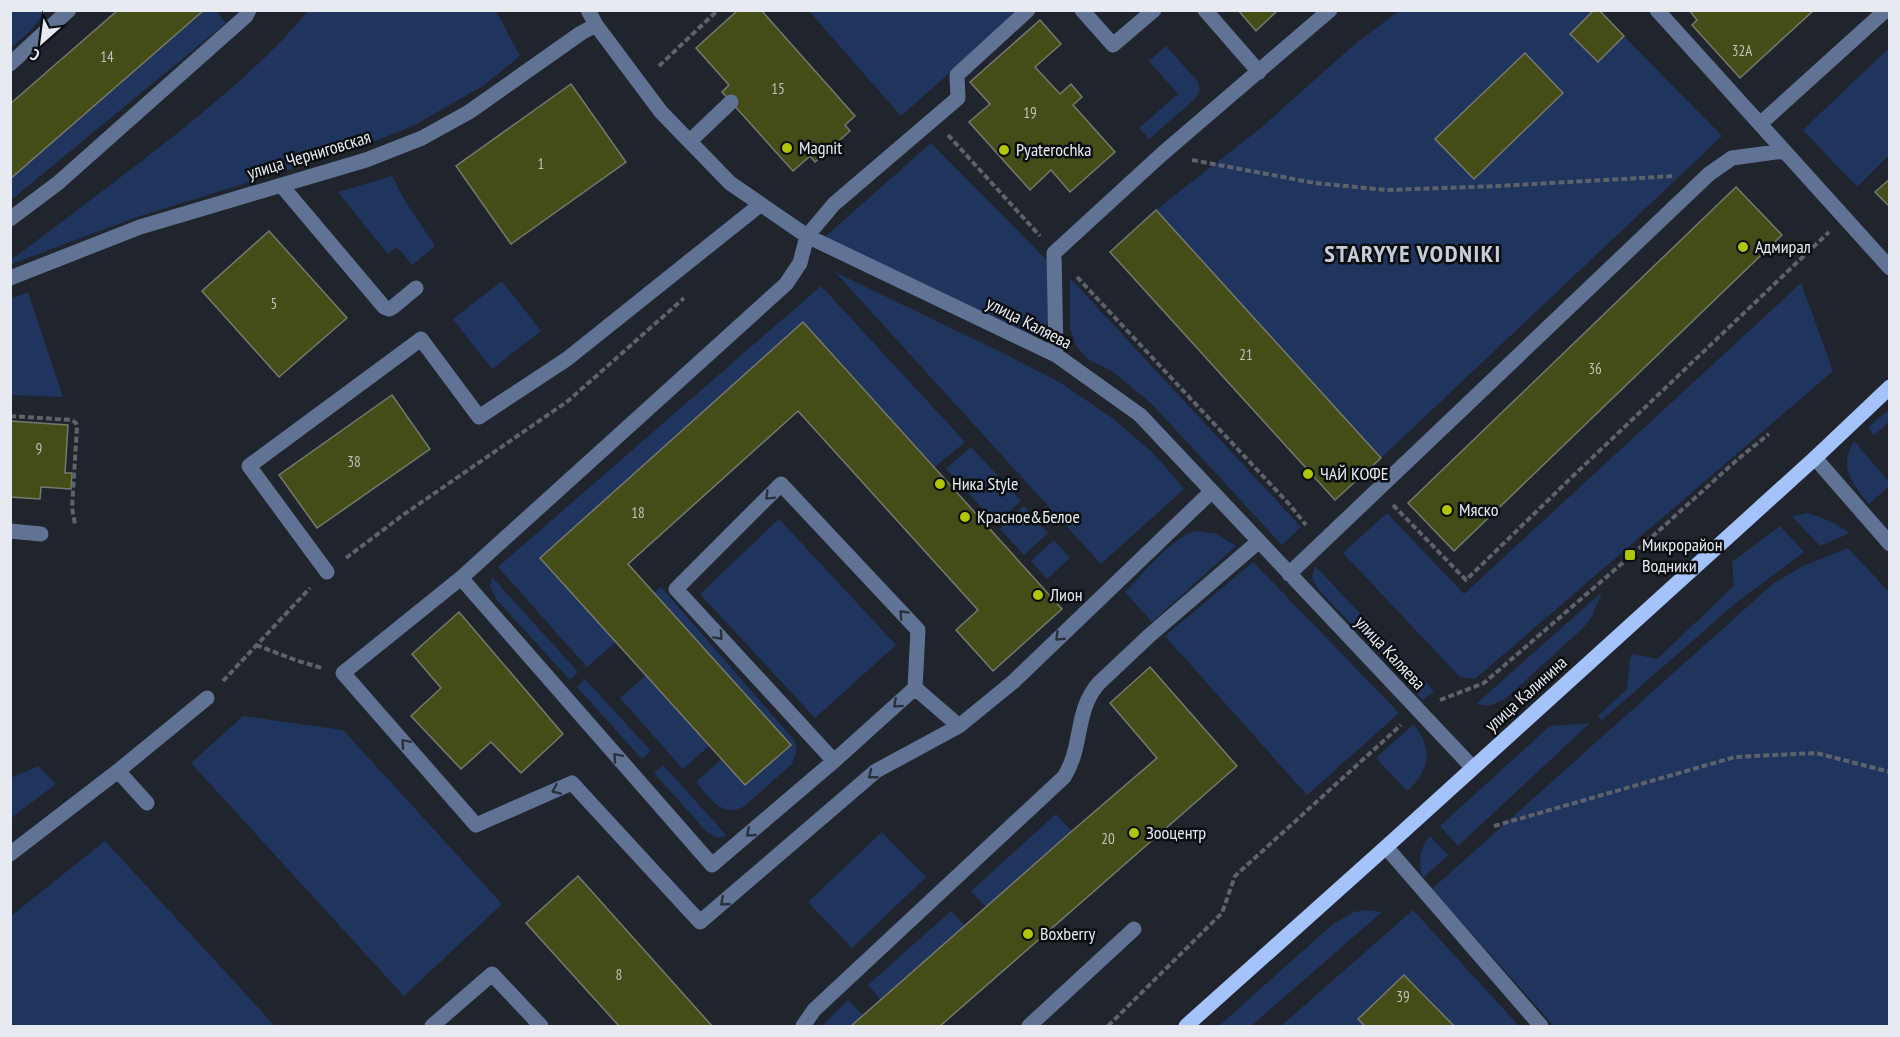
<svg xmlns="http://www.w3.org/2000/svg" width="1900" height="1037" font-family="'PT Sans Narrow',sans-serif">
<rect width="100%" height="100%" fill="#20252d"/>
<path fill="#1f355d" d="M11 10 47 11 30 31 11 48Z
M204 11H216L226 23 11 200V179Z
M308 11H496L520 56 484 85 415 125 355 149 137 217 11 264V260C73 213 136 167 196 118 236 85 275 51 308 11Z
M809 11H1019L901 116Z
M1399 11H1594L1570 34 1597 62 1624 36 1722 136 1381 458 1156 210 1262 127 1355 44Z
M1166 46 1198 82 1200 90 1195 99 1149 139 1139 128 1178 94 1149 61Z
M1889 48V155L1857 187 1803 130Z
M931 143 1048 261V319L1047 324 1042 333 1032 336 825 237Z
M392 176 405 201 435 246 412 265 397 247 388 254 338 192Z
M835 272 1009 356 1061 383 1112 418 1153 453 1184 489 1101 564Z
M1070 278 1301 527 1282 545 1152 404 1112 371 1088 359 1077 347 1070 329Z
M502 281 541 331 492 369 453 319Z
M1801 283 1833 371 1475 679 1460 677 1343 553 1387 513 1464 594Z
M821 286 965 442 935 467 803 322 540 558 616 642 587 667 498 567Z
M28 292 63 397 11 395V299Z
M1889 410V422L1874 435 1868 427Z
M1854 441 1889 482V486L1869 504C1852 483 1838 467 1854 441Z
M971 447 1021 501 996 523 946 469Z
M1024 506 1048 533 1024 555 1000 529Z
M1808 513 1830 521 1850 533 1820 546 1792 516Z
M779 519 896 645 815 718 700 594Z
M1780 526 1804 552 1737 602 1602 720 1598 716 1627 689 1630 658 1633 654 1657 659 1734 586 1732 562Z
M1196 531 1217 534 1236 546 1152 622 1125 592C1143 574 1172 537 1196 531Z
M1054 540 1070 558 1047 579 1031 561Z
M1848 548 1889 592V1026H1554L1432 889 1774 583 1803 566Z
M1253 562 1399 713 1307 795 1165 636Z
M1315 566 1434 691 1423 700 1318 589 1312 578Z
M492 577 578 672 570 680 497 600 490 586Z
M661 587 794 740C798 750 796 756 791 765L743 807C721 818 709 796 696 782L722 759 745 785 790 744 654 593Z
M1602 592 1591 618 1583 628 1504 700 1488 706 1476 704Z
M646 675 709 746 683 769 620 698Z
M585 679 651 751 642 759 577 687Z
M243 716 343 730 502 904 404 996 191 763Z
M1590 723 1458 846 1440 826 1550 726Z
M1414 724C1433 749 1430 771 1407 791L1376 758Z
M663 765 727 836 718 838 707 832 654 773Z
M38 766 56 784 11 818V778Z
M1056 814 1072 831 987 908 971 891Z
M882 832 926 877 852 948 808 902Z
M1430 836 1448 855 1423 878C1418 863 1419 849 1430 836Z
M105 841 275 1026H11V916Z
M1367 910 1382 912 1251 1026H1219L1333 924 1354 912Z
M1413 910 1519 1026H1454L1404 975 1358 1019 1365 1026H1281Z
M951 911 965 926 881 1000 868 985Z
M848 1000 864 1016 851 1026H822Z"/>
<path fill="#444c18" stroke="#76796d" stroke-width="1.5" d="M118 10H204L10 179V104Z
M738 10H761L855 116 845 125 850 131 815 162 810 156 793 171 722 92 729 85 696 48Z
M1238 10H1278L1256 31Z
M1594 10H1599L1624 36 1598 62 1570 34Z
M1689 10H1814L1740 78 1692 25 1697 20Z
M1040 20 1061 44 1035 67 1060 94 1071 84 1082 97 1073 105 1115 152 1070 192 1051 170 1030 190 969 122 990 104 970 82Z
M1525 53 1563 93 1474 179 1435 139Z
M571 84 626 162 511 244 456 166Z
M1890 179V207L1875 192Z
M1736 187 1782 235 1454 551 1408 503Z
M1156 210 1381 458 1335 500 1110 252Z
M269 231 347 318 279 377 202 291Z
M803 322 1062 609 993 671 956 630 978 610 798 411 628 564 791 745 745 785 540 558Z
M392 395 430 449 317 528 279 475Z
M10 421 68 425 65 473H72L71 489 41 487 40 499 10 497Z
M459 612 563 734 521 773 491 742 461 769 411 716 441 688 412 654Z
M1150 667 1237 766 940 1026H851L1072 831 1157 758 1110 703Z
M578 876 712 1026H619L526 923Z
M1404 975 1454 1026H1365L1358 1019Z"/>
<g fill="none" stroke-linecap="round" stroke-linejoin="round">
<path stroke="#5e626a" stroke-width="4" stroke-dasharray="6 3" stroke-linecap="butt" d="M659 66 718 10
M948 135 1040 236
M1192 160 1315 183 1387 190 1499 186 1674 176
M1077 277 1289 504 1306 525
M10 416 72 420 76 423 77 427 72 508 75 524
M1393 505 1466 580 1573 476 1829 232
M346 558 403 515 568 401 684 298
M256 645 298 661 322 668
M223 681 310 588
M1440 700 1484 683 1633 554 1738 459 1769 434
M1494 826 1735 757 1816 753 1890 772
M1108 1026 1222 913 1235 876 1401 725"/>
<path stroke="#617394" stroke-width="15" d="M588 10 596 25 661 112 730 183 807 236 1056 355 1140 415 1473 768
M1028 10 957 75 958 98 834 204 807 236 800 263 786 284 461 578 712 865 834 761 915 688 959 726 1013 682 1211 492
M1082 10 1113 45 1154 10
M1205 10 1259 72
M1657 10 1890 268
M10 64 69 10
M1760 124 1886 10
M690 141 731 102
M281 185 384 307 389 309 393 307 416 288
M10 219 58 183 246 16 249 10
M10 278 140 227 366 160 422 138 469 112 581 33 596 25
M1056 355 1054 253 1162 154 1330 10
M1815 458 1890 544
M10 531 41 534
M327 572 249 466 421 339 479 417 567 359 761 204
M1289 574 1709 174 1732 158 1784 151
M461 578 343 673 476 825 572 783 700 922 876 771 959 726
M834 761 676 589 781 484 918 630 915 688
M118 771 207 698
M1386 847 1541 1026
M10 854 118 771 147 803
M432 1026 492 974 541 1026
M803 1026 814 1010 1064 777C1084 745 1074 711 1099 683L1150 635 1258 542
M1029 1026 1134 929"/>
<path stroke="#a4c3fa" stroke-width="15" d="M1186 1026 1386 847 1815 458 1890 387"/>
</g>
<defs><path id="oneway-chevron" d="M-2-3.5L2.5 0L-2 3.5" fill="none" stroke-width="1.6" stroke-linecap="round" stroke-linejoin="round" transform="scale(1.5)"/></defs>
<g stroke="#29313f">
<use href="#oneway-chevron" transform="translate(769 496) rotate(135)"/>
<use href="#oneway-chevron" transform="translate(903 614) rotate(-133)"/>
<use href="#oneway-chevron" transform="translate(719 636) rotate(47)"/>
<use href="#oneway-chevron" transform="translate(1059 637) rotate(136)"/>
<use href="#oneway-chevron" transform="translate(897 704) rotate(138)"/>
<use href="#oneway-chevron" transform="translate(405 743) rotate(-131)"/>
<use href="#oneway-chevron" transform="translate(617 757) rotate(-131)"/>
<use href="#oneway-chevron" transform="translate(872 775) rotate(142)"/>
<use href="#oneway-chevron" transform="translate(556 790) rotate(156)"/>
<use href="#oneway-chevron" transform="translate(750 833) rotate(139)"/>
<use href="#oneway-chevron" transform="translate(724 902) rotate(139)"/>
</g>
<g fill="#b0c503" stroke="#0b0e11" stroke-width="2">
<circle cx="787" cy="148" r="6"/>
<circle cx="1004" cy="150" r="6"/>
<circle cx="1743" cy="247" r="6"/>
<circle cx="1308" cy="474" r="6"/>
<circle cx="940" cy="484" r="6"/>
<circle cx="1447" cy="510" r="6"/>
<circle cx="965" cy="517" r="6"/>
<rect x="1624" y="549" width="12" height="12" rx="3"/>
<circle cx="1038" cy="595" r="6"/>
<circle cx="1134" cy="833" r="6"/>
<circle cx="1028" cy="934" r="6"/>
</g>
<g text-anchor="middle" stroke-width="5" stroke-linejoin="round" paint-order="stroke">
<g font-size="15" fill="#bec3bb">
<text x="1742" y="56">32А</text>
<text x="107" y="62">14</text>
<text x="778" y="94">15</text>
<text x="1030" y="118">19</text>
<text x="541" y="169">1</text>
<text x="274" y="309">5</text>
<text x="1246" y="360">21</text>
<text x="1595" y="374">36</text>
<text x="39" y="454">9</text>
<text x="354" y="467">38</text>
<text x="638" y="518">18</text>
<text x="1108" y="844">20</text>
<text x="619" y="980">8</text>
<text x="1403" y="1002">39</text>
</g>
<g font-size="18" fill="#e7ebf1" stroke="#0b0e11" text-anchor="start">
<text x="799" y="154">Magnit</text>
<text x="1016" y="156">Pyaterochka</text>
<text x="1755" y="253">Адмирал</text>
<text x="1320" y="480">ЧАЙ КОФЕ</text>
<text x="952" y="490">Ника Style</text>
<text x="1459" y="516">Мяско</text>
<text x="977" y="523">Красное&amp;Белое</text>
<text x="1642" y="551">Микрорайон<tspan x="1642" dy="21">Водники</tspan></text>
<text x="1050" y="601">Лион</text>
<text x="1146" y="839">Зооцентр</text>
<text x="1040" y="940">Boxberry</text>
</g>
<g font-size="18" fill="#e7ebf1" stroke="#0b0e11">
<text transform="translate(309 155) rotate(-17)" y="6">улица Черниговская</text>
<text transform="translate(1029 323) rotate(27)" y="6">улица Каляева</text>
<text transform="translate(1390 653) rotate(47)" y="6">улица Каляева</text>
<text transform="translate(1526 694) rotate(-42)" y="6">улица Калинина</text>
</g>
<g font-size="24" font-weight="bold" letter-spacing="1.5" fill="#c7ced9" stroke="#0b0e11">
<text x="1413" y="262">STARYYE VODNIKI</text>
</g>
</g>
<rect width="1900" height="1037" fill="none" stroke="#e7ebf1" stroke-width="24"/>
<g transform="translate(42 42) rotate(208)" stroke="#0b0e11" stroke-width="4.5" paint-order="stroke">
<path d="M0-4.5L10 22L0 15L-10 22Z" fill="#e7ebf1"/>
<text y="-9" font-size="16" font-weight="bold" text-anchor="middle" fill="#e7ebf1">С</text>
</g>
</svg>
